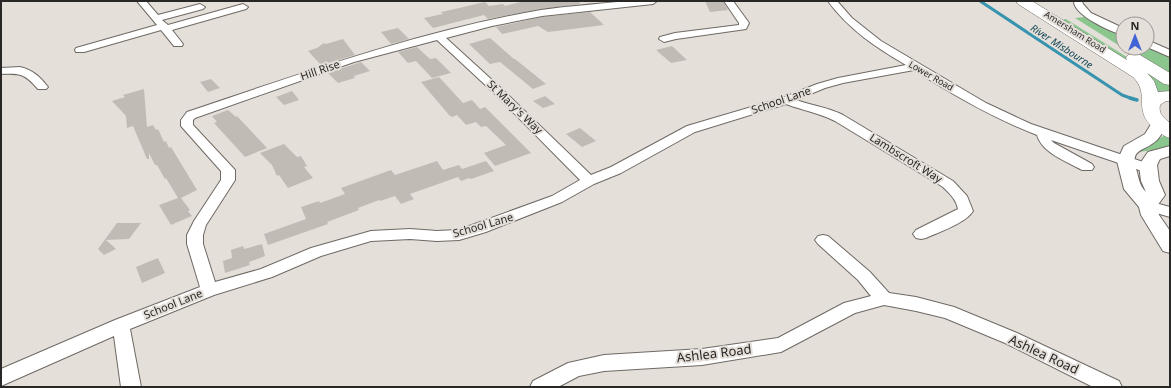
<svg xmlns="http://www.w3.org/2000/svg" width="1171" height="388" font-family="'Noto Sans',sans-serif">
<rect width="100%" height="100%" fill="#e5dfda"/>
<path fill="#8bc68f" d="M1085 17 1123 36V48L1075 18Z
M1066 19 1170 84V93L1159 95 1060 20Z
M1147 47 1170 57V76L1124 48H1147Z
M1165 135H1170V147C1162 147 1144 153 1138 151Z"/>
<g fill="none" stroke-linecap="round" stroke-linejoin="round">
<path stroke="#3894ae" stroke-width="3" d="M980 1 1122 95 1133 99"/>
<path stroke="#3894ae" stroke-width="3.5" d="M1130 98 1137 100"/>
</g>
<path fill="#c1bbb6" d="M524 1H577L581 4 541 9 488 19 484 15 433 28 424 18 443 14 441 12 446 11 485 2 489 6 503 4 505 6Z
M705 1H723L728 10 710 12Z
M590 12 604 25 548 32 538 26 502 34 496 27 542 17Z
M398 28 409 39 391 44 381 32Z
M490 38 514 59H515L546 84 533 89 500 62 490 64 469 44Z
M343 39 355 55 321 65 308 51 317 48 324 43 326 44Z
M672 46 687 60 671 63 656 50Z
M417 47 430 59 436 58 451 73 432 78 416 61 408 63 398 52Z
M361 62 370 71 354 76 355 78 338 83 328 73Z
M439 77 463 103 472 100 480 109 485 107 531 153 495 166 484 153 506 145 486 126 481 127 476 122 466 125 457 115 452 117 449 115 421 82Z
M211 79 220 88 208 92 200 82Z
M144 89 147 127 153 125 156 130 158 129 164 142 166 141 169 148 171 147 197 190 181 198 190 210 188 211 192 216 171 225 159 205 178 198 166 178 165 179 157 165H155L149 153V159H147L133 126 127 128 126 116 112 101 125 97 123 95Z
M292 91 299 100 284 105 276 97Z
M545 96 555 104 543 108 533 101Z
M228 110 236 117 237 116 267 148 245 157 214 123 217 122 212 116Z
M580 128 596 141 582 147 566 134Z
M284 144 297 157 301 156 307 166 304 167 313 178 288 188 279 175 277 176 272 165 260 153Z
M437 161 443 170 459 165 462 169 486 161 494 171 471 179 469 178 461 181 458 177 410 194 414 199 401 204 395 196 380 201 379 200 358 208 359 210 327 222 328 224 268 245 264 234 306 219 301 207 319 201 320 203 345 194 341 188 391 170 395 175Z
M117 223H141L129 239 106 240 116 249 104 255 98 249Z
M262 244 265 256 249 262 250 265 225 273 223 261 232 258 231 250 243 246 244 249Z
M158 258 165 273 142 283 136 267Z"/>
<g fill="none" stroke-linecap="round" stroke-linejoin="round">
<defs>
<path id="minor" d="M137 1H146L158 15 200 4 205 7 203 9 162 20 168 25 243 4 248 7 246 9 172 30 183 44 182 46H174L161 30 84 52H76L75 50 76 48 157 25Z
M628 1H657L653 4 542 16 492 26 446 38 503 90 591 175 611 167 687 126 782 98 817 84 838 78 906 65C877 48 848 29 828 1H837L852 18 881 41 986 103 1031 124 1152 165 1154 168 1152 171H1142L1051 140 1054 143 1092 164 1094 167 1092 170H1082C1066 161 1042 153 1037 135 993 118 953 95 914 70L843 83 825 88 796 100C813 106 827 107 843 115L953 181 967 196 973 211C966 223 939 232 926 238L921 239 916 238 913 234 916 230 958 209C956 199 950 194 943 187L835 121C819 113 802 110 786 104L695 132 621 173 594 184 562 202 486 232 459 240 437 241 410 239 371 241 321 256 272 277 214 295 130 329 141 387H121L114 336 1 386V369L115 320 200 287 187 244V235L194 221 221 180V171L181 126V120L187 112C303 73 420 31 541 10 569 6 599 4 628 1ZM437 40 495 94 580 180 552 196 458 230 437 231 410 229 371 231 311 248 261 269 215 282 203 244V235L206 225 235 180V170L193 125V120L195 118 354 62Z
M724 1H733L749 23 746 29 676 39 664 42 659 39 660 37 675 33 739 25V23Z
M1074 1H1082L1083 4 1091 13 1123 28V35C1111 32 1073 15 1074 1Z
M1147 40 1170 50V57L1147 47Z
M20 67C33 70 40 77 48 87L46 89H38C25 74 21 73 1 74V68Z
M1148 201 1170 207V217L1143 209 1141 206 1143 203Z
M823 235 828 236 870 272 889 293 916 297 954 307 1017 333 1119 381 1122 387H1093L1005 343 945 318 916 311 884 305 855 313 781 352 702 365 604 371 579 376 558 387H530L533 381 568 363 604 355 702 349 778 338 844 303 871 296 858 280 818 244 815 240 818 236Z"/>
<path id="major" d="M1159 119 1165 121 1167 124C1164 129 1161 136 1157 140 1143 153 1129 147 1137 172 1139 180 1140 186 1146 192L1141 181 1139 165 1148 152 1170 146V156L1160 159 1157 165 1159 181 1165 195 1157 206 1159 215 1170 231V253L1163 251 1141 215 1139 207 1124 189 1117 161 1124 146 1145 134 1153 121Z"/>
<path id="highway" d="M1016 1H1032L1127 60 1126 58 1128 55 1134 53 1140 55 1170 73V85L1164 84 1147 73 1154 81 1158 92 1170 91V101H1166L1160 105C1158 114 1164 118 1170 123V138C1163 136 1159 132 1154 128 1132 110 1151 95 1133 77L1018 4Z"/>
</defs>
<use href="#minor" stroke="#6f6964" stroke-width="2"/>
<use href="#major" stroke="#6f6964" stroke-width="2"/>
<use href="#highway" stroke="#6f6964" stroke-width="1"/>
<use href="#minor" fill="#fff" fill-rule="evenodd"/>
<use href="#major" fill="#fff" fill-rule="evenodd"/>
<use href="#highway" fill="#fff" fill-rule="evenodd"/>
</g>
<g text-anchor="middle" stroke-width="4" stroke-linejoin="round" paint-order="stroke">
<g font-size="9" fill="#2a2826" stroke="#e5dfda">
<text transform="translate(1075 32) rotate(32)" y="3">Amersham Road</text>
<text transform="translate(931 76) rotate(30)" y="3">Lower Road</text>
</g>
<g font-size="10" font-style="italic" fill="#0f4453" stroke="#e5dfda">
<text transform="translate(1062 46) rotate(33)" y="4">River Misbourne</text>
</g>
<g font-size="11" fill="#2a2826" stroke="#e5dfda">
<text transform="translate(320 70) rotate(-19)" y="4">Hill Rise</text>
<text transform="translate(781 100) rotate(-19)" y="4">School Lane</text>
<text transform="translate(515 107) rotate(44)" y="4">St Mary's Way</text>
<text transform="translate(906 158) rotate(32)" y="4">Lambscroft Way</text>
<text transform="translate(483 225) rotate(-16)" y="4">School Lane</text>
<text transform="translate(173 304) rotate(-22)" y="4">School Lane</text>
</g>
<g font-size="13" fill="#2a2826" stroke="#e5dfda">
<text transform="translate(714 353) rotate(-7)" y="5">Ashlea Road</text>
<text transform="translate(1044 354) rotate(25)" y="5">Ashlea Road</text>
</g>
</g>
<rect width="1171" height="388" fill="none" stroke="#2a2826" stroke-width="4"/>
<g transform="translate(1135 36)"><circle r="19" fill="#e5dfda" stroke="#9a9692"/>
<path d="M0-3L7 15L0 10L-7 15Z" fill="#4263d5"/>
<text y="-6" font-size="11" font-weight="bold" text-anchor="middle" fill="#2a2826">N</text>
</g>
</svg>
